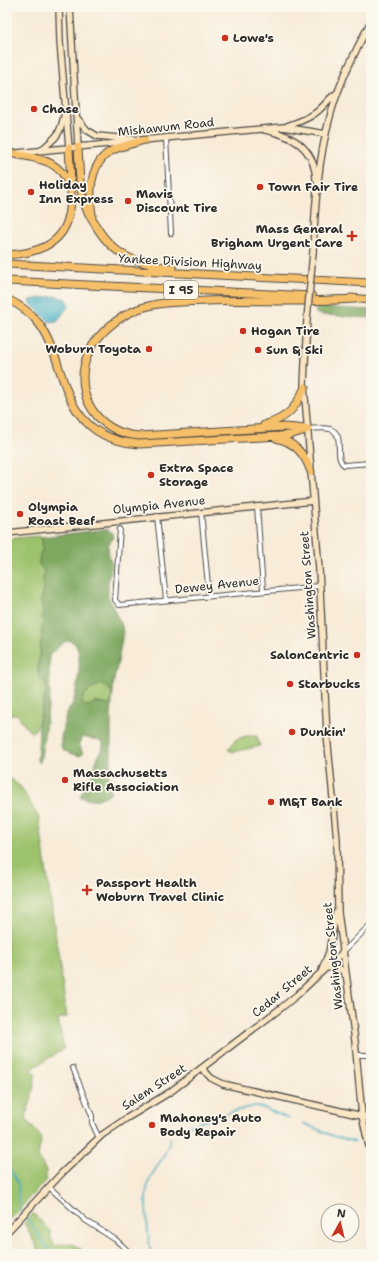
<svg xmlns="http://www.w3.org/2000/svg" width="378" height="1261" font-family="'Shantell Sans',sans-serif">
<rect width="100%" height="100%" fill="#fbf7ec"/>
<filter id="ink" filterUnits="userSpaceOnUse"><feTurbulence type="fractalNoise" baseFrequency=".025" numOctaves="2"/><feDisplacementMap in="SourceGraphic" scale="8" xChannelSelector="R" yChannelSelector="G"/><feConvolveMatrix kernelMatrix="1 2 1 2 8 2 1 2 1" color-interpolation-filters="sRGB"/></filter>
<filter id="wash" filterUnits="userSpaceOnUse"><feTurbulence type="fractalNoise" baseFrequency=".012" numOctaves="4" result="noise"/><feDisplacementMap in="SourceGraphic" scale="16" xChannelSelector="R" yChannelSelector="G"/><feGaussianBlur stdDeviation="0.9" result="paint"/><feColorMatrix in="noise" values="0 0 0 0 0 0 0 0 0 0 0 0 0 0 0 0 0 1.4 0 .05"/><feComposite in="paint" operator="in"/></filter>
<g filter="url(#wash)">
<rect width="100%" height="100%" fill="#f8ebd8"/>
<path fill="#9dc26d" stroke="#64764c" d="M37 536 41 537C45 547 39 554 39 564L43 569 44 574 42 583 44 588 41 601 43 613 42 632 38 670 39 678 45 681C47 691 44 698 42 706 39 716 40 726 32 733L27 729 17 714H12L7 720V539Z
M101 684 106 686 111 690 112 698 110 704 108 705 96 702 90 706 82 705C82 693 90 689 101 684Z
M246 736H257L260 746 234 752 228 750 236 739Z
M7 776 21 787 39 818 67 1017 58 1019 64 1049 30 1070 35 1073V1080L31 1101 26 1115V1119L40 1136 41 1141 38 1156 46 1171V1181L30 1197 13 1217 7 1219Z
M33 1213 50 1231 51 1239 55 1246C71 1242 74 1243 87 1254H36L37 1247 24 1223Z"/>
<path fill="#7ea860" stroke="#546a46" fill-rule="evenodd" d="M317 307 371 310V318L322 315 317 314 315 311Z
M107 529 112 533 113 537 108 546 109 556 112 565 108 580V597L122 626 123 633 118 662 114 679 111 716V763L108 773 111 786 110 794C98 799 94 803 81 797L80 795 90 781 97 759 103 747V742L97 740 82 737 79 743 83 754 79 756 69 753 62 749C59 741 63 725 66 716 67 710 73 705 74 700 77 690 87 638 67 641 62 642 55 651 50 654L49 658 50 694 41 757 40 762H38L37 760 39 734 38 725 46 694 45 681 39 678 38 670 42 632 43 613 41 601 44 588 42 583 44 574 43 569 39 564 40 554 43 549 41 537ZM101 684 106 686 111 690 112 698 110 704 108 705C101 704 95 700 90 706L82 705C82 693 90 689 101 684Z"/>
<path fill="#42adc1" stroke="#366c76" d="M55 296 67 299 69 306 57 321 49 322 29 302V300Z"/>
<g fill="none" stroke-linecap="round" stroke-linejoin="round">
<path stroke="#42adc1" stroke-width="1.5" d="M303 1123 333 1136 355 1142
M179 1129 235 1111 255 1106 264 1108 289 1119
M7 1165C11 1171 16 1178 18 1185 20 1195 15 1205 22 1213
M25 1216 52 1254
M155 1254 150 1249 149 1243C148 1227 143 1195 149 1181 156 1165 167 1156 170 1138"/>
</g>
</g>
<g filter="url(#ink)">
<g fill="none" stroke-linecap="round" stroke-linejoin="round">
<defs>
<path id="street" d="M166 138 171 233
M308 429C314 429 323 427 330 429 346 434 333 457 344 465L371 463
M257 506 263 590
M201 512 209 596
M157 516 166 600
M120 529 115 600 119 605 320 586
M343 952 371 924
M357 1055H371
M73 1068 92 1116V1123L99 1138
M49 1187 85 1220 116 1240 131 1254"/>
<path id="secondary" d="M59 7 60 42 69 148
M70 7 78 147
M77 118 87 130 97 136 141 140
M287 126C298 122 309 119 318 111 325 105 329 98 337 93
M265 130C293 135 314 148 316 179
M143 140 283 127 326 134
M41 150C56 138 60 135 64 116
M17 153 128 142
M313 252C315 206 318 158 331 113 340 81 356 50 371 21
M307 319 304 385 319 569 327 735 337 840 338 912 355 1041 362 1116 371 1155
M7 533 313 501
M327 968C335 966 341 967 345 975
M322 970 329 952 336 912
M202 1068 211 1078 223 1084 371 1118
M7 1232 62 1173 102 1135 127 1118 170 1092 281 1008 297 995 343 952"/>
<path id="highway" d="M78 147C79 163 79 180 82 196 84 205 88 213 93 221 113 257 134 263 173 268
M9 153C34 158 60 158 69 186
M92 216C89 193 89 162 113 150 123 145 135 143 145 140
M7 255C82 251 72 205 69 148
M7 264 371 283
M7 281 312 296
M351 298 371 300
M7 299C20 305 32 314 40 325 64 359 59 405 97 431 109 439 124 443 140 444L279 436 289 435 306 430
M264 425C288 418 295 409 305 387
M308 429 285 427 140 436C119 435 99 424 89 404 81 388 81 368 89 352 99 332 118 317 138 309 160 301 184 302 207 301 235 300 263 301 292 301 313 301 334 300 355 299
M276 438C295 442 305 454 311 472"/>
</defs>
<use href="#street" stroke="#4a4845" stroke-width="6"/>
<use href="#secondary" stroke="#4a4845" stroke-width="8"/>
<use href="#highway" stroke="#4a4845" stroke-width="9"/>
<use href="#street" stroke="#fff" stroke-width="4"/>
<use href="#secondary" stroke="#fbe6c4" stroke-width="5.5"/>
<use href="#highway" stroke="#f6c06b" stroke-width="7"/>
<defs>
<path id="secondary-bridge" d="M307 319 313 252"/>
</defs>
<use href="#secondary-bridge" stroke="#4a4845" stroke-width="8" stroke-linecap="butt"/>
<use href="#secondary-bridge" stroke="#fbe6c4" stroke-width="5.5"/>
</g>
</g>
<g fill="#c8321e" stroke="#fbf7ec" stroke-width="1.5">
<circle cx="225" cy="38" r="4"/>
<circle cx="34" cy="109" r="4"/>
<circle cx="260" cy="187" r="4"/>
<circle cx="31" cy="192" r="4"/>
<circle cx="128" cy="201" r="4"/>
<path d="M350 230h4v4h4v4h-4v4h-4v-4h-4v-4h4z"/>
<circle cx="243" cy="331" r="4"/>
<circle cx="149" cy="349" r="4"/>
<circle cx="258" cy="350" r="4"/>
<circle cx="151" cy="475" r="4"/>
<circle cx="20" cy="514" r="4"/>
<circle cx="357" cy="655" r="4"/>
<circle cx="290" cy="684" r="4"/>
<circle cx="292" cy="732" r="4"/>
<circle cx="65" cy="780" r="4"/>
<circle cx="271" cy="802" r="4"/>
<path d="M85 884h4v4h4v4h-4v4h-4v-4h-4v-4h4z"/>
<circle cx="152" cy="1125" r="4"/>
</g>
<g text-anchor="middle" stroke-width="3.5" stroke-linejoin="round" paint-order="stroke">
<rect fill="#fbf7ec" stroke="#696865" stroke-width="1" x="164" y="281" width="34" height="18" rx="3"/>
<g font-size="11" font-weight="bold" fill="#2b2b2b">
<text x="181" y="294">I 95</text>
</g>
<g font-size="12" font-weight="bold" fill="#2b2b2b" stroke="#fbf7ec" text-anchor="start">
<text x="233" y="42">Lowe's</text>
<text x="42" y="113">Chase</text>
<text x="39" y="189">Holiday<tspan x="39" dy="14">Inn Express</tspan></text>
<text x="268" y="191">Town Fair Tire</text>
<text x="136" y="198">Mavis<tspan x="136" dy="14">Discount Tire</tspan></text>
<text x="343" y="233" text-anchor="end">Mass General<tspan x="343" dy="14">Brigham Urgent Care</tspan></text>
<text x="251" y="335">Hogan Tire</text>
<text x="141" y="353" text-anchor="end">Woburn Toyota</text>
<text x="266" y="354">Sun &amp; Ski</text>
<text x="159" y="472">Extra Space<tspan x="159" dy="14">Storage</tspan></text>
<text x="28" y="511">Olympia<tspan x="28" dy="14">Roast Beef</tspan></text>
<text x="349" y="659" text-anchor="end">SalonCentric</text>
<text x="298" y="688">Starbucks</text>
<text x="300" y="736">Dunkin'</text>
<text x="73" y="777">Massachusetts<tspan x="73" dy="14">Rifle Association</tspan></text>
<text x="279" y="806">M&amp;T Bank</text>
<text x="96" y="887">Passport Health<tspan x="96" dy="14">Woburn Travel Clinic</tspan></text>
<text x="160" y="1122">Mahoney's Auto<tspan x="160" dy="14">Body Repair</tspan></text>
</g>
<g font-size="12" fill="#2b2b2b" stroke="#fbf7ec">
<text transform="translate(166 127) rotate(-6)" y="4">Mishawum Road</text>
<text transform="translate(190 262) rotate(3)" y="4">Yankee Division Highway</text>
<text transform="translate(159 505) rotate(-6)" y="4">Olympia Avenue</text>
<text transform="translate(217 585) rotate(-6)" y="4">Dewey Avenue</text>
<text transform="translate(308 585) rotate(-94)" y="4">Washington Street</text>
<text transform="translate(333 956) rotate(-96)" y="4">Washington Street</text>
<text transform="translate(282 991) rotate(-40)" y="4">Cedar Street</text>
<text transform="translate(154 1087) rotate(-33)" y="4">Salem Street</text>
</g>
</g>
<rect width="378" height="1261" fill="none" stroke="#fbf7ec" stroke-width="24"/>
<g transform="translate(340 1223) rotate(8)"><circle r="19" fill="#fbf7ec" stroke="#a8a59f"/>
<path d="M0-3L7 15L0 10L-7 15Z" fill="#c8321e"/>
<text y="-6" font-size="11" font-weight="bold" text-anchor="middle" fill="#2b2b2b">N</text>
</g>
</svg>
